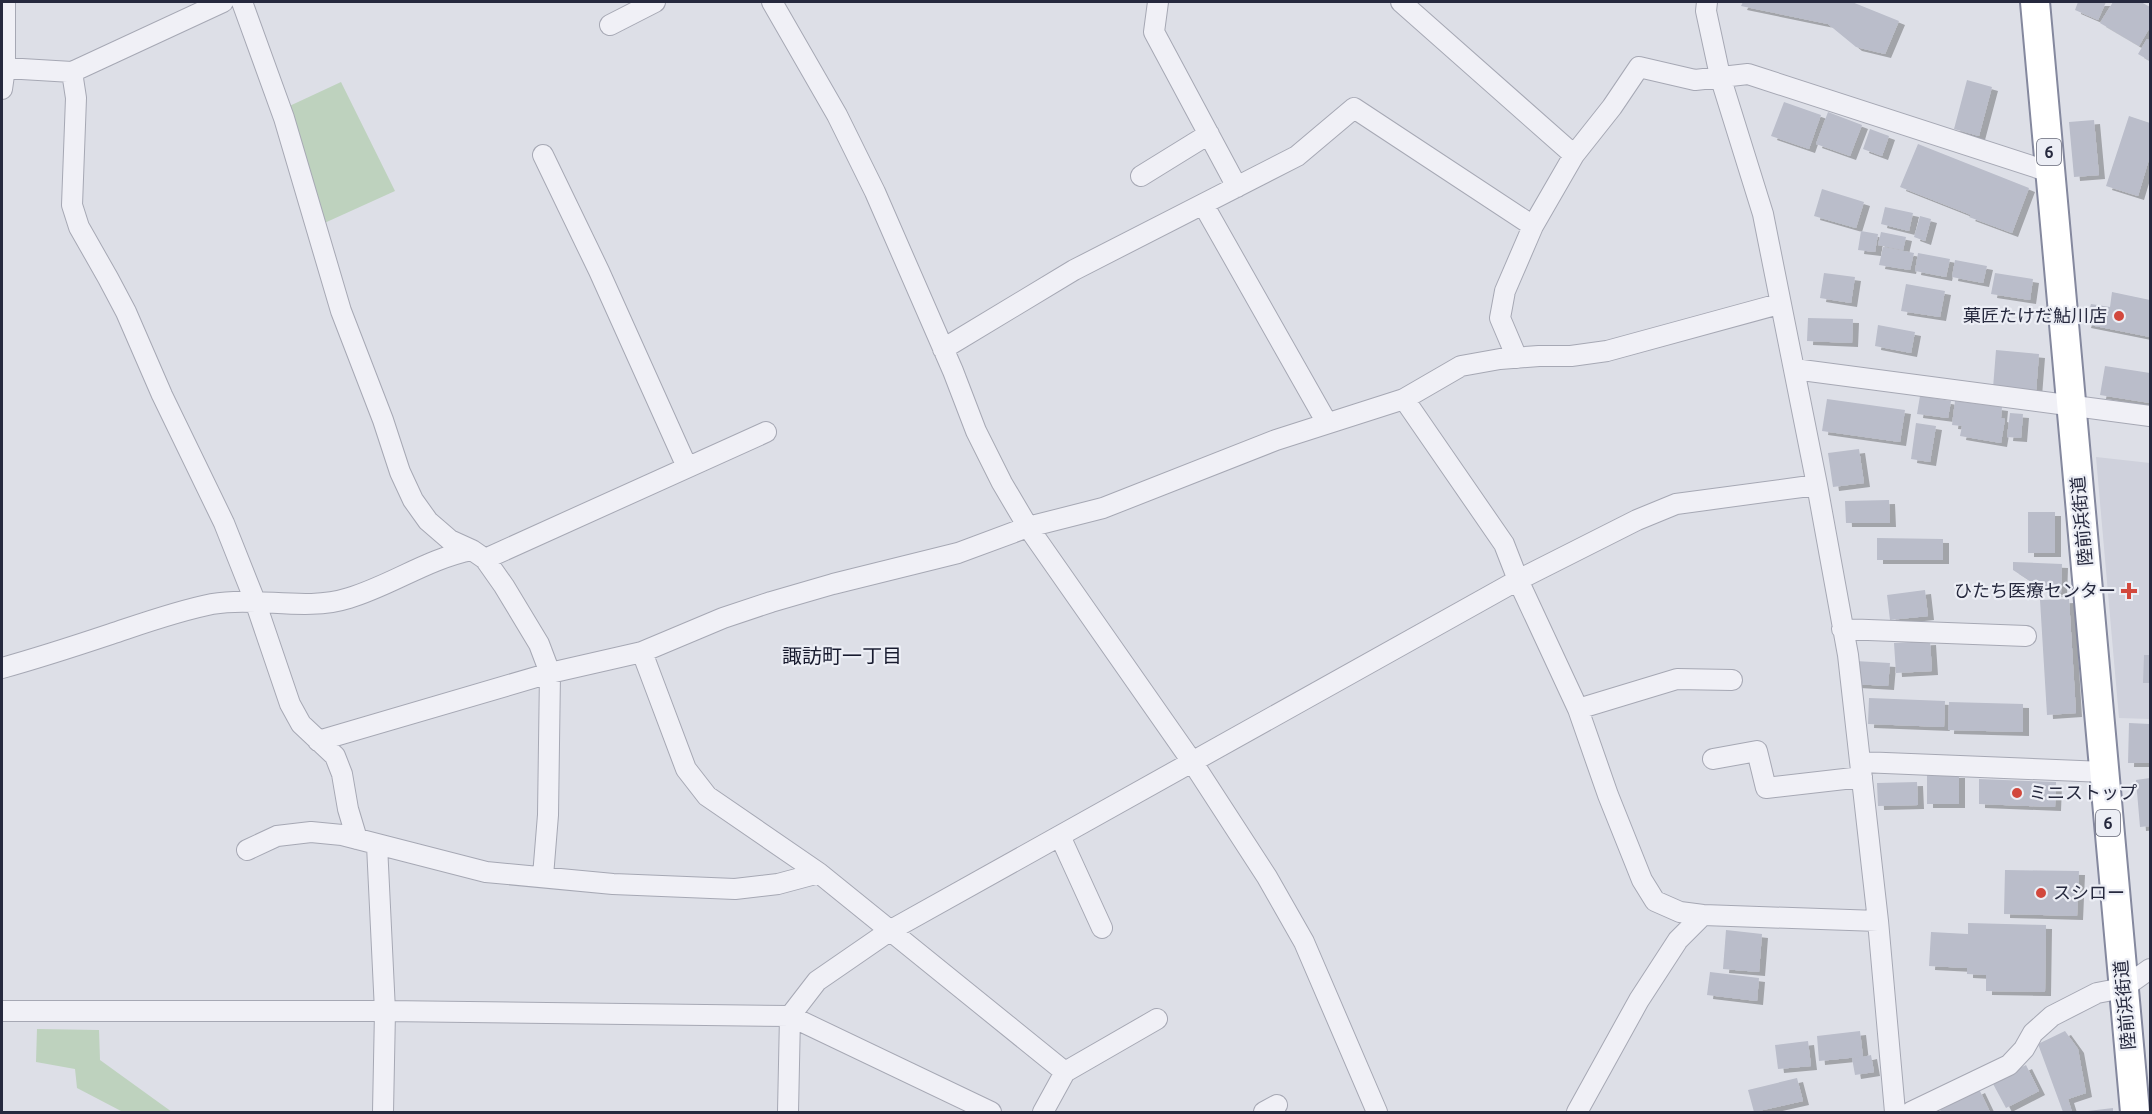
<svg xmlns="http://www.w3.org/2000/svg" width="2152" height="1114" font-family="Ubuntu,'Noto Sans JP',sans-serif">
<defs>
<filter id="shadow"><feDropShadow dx="6" dy="4" stdDeviation="0" flood-color="#0004"/></filter>
</defs>
<rect width="100%" height="100%" fill="#dddfe7"/>
<path fill="#cfd1dc" d="M2096 457 2150 463V719L2119 718Z"/>
<path fill="#bed2be" d="M341 82 395 191 320 225 283 109Z
M37 1029 99 1030 100 1060 172 1112H121V1111L77 1088 75 1069 36 1062Z"/>
<path fill="#babdca" filter="url(#shadow)" d="M1743 2H1852L1899 21 1885 54 1856 47 1828 24 1741 6Z
M2078 2H2106L2098 20 2075 10Z
M2113 2H2141L2150 7V27L2139 46 2100 23Z
M2147 39 2150 41V61L2138 54Z
M1967 80 1992 87 1979 136 1954 129Z
M1784 102 1821 115 1809 149 1771 136Z
M1828 112 1862 125 1850 156 1816 144Z
M2129 116 2150 123V156L2138 196 2106 186Z
M2094 120 2099 175 2074 177 2069 122Z
M1870 129 1889 136 1882 156 1863 149Z
M1918 144 2029 188 2012 233 1969 217 1971 215 1900 187Z
M1822 189 1864 202 1856 228 1814 216Z
M1885 207 1913 213 1909 231 1881 224Z
M1920 216 1931 219 1925 241 1914 237Z
M1861 231 1878 234 1875 252 1858 250Z
M1881 232 1906 237 1903 250 1878 245Z
M1883 247 1914 253 1910 270 1879 265Z
M1918 253 1950 259 1946 277 1915 271Z
M1955 260 1987 266 1983 283 1952 277Z
M1824 273 1855 277 1851 303 1820 298Z
M1995 273 2033 279 2030 300 1991 294Z
M1906 284 1945 291 1940 317 1901 311Z
M2112 292 2150 300V337L2085 324 2091 304 2110 307Z
M1808 318 1853 319 1852 343 1807 341Z
M1878 325 1915 332 1911 353 1875 346Z
M1996 350 2039 354 2036 392 1993 388Z
M2105 366 2150 373V403L2100 395Z
M1920 396 1951 401 1948 418 1917 414Z
M1827 399 1905 410 1900 442 1822 431Z
M1955 401 2002 407 2001 418 2005 419 2001 443 1960 436 1962 426 1952 425Z
M2010 413 2023 414 2021 438 2007 437Z
M1916 423 1936 426 1930 462 1911 459Z
M1859 449 1864 483 1833 487 1828 453Z
M1889 500 1890 523H1846L1845 501Z
M2028 512H2055V553H2028Z
M1877 538 1943 539V560H1877Z
M2013 562 2062 564 2061 593H2048L2013 570Z
M1925 590 1928 616 1890 620 1887 595Z
M2069 599 2076 713 2047 715 2040 600Z
M1930 641 1932 671 1896 673 1894 643Z
M2144 655H2150V683H2143Z
M1855 661 1890 663 1888 686 1854 684Z
M1869 698 1945 701 1944 727 1868 724Z
M1949 702 2023 704V732L1948 730Z
M2129 723 2150 724V763H2128Z
M1927 774H1959V804H1927Z
M2150 778V826L2140 827 2136 780Z
M1979 779 2056 782 2055 807 1979 804Z
M1917 782 1918 805 1878 806 1877 783Z
M2005 870 2079 871 2077 916 2004 914Z
M1968 923 2046 925 2045 992 1986 991V975L1967 974V968L1929 966 1931 932 1968 934Z
M1726 930 1762 934 1759 972 1723 969Z
M1710 972 1759 978 1757 1001 1707 995Z
M1860 1031 1863 1057 1871 1055 1874 1072 1855 1075 1852 1058 1859 1057 1819 1061 1817 1036Z
M2065 1031 2078 1049 2086 1093 2068 1099 2072 1112H2063L2038 1044Z
M1808 1041 1811 1066 1778 1069 1775 1045Z
M2026 1065 2039 1091 2006 1108 1992 1082Z
M1797 1078 1803 1101 1754 1112 1748 1090Z
M1979 1089 1990 1112H1941L1940 1109Z
M2113 1108V1112H2088V1111Z"/>
<g fill="none" stroke-linecap="round" stroke-linejoin="round">
<defs>
<path id="minor" d="M242 2 284 118 341 311 383 420 400 472 413 500 428 521 450 540 472 550 485 559 504 586 539 644 550 673 548 815 543 876
M772 2 837 115 875 192 953 371 976 431 1002 483 1028 527 1193 763 1267 877 1304 942 1377 1112
M1158 2 1154 32 1237 187
M1401 2 1574 155
M1707 2 1706 11 1720 76 1763 214 1817 485 1848 655 1878 921 1895 1112
M610 25 655 2
M5 68 72 72 223 2
M72 72 76 98 72 205 79 227 108 278 126 312 162 395 224 523 255 601 290 704 301 724 335 756 342 774 348 809 357 839
M2 89 5 68V2
M543 155 599 271 687 467
M1141 176 1209 134
M1203 204 1327 423
M943 349 1074 270 1297 156 1354 108 1533 226
M1517 358 1500 318 1505 291 1533 226 1574 155 1612 107 1639 67 1695 80 1748 74 2050 172
M1794 369 2150 416
M1404 399 1504 544 1518 580 1578 709 1608 795 1642 880 1655 901 1680 912 1703 915 1878 921
M485 559 766 432
M1842 629 2026 636
M642 652 686 769 707 796 819 873 1065 1072 1043 1112
M2 668C38 658 75 646 111 634 144 623 177 611 212 604 257 596 305 612 349 598 392 585 427 559 472 550
M1578 709 1677 679 1732 680
M318 741 550 673 642 652 723 618 771 602 833 584 958 553 1028 527 1103 508 1276 440 1404 399 1461 366 1500 359 1539 356H1571L1607 351 1779 304
M1713 759 1757 751 1766 788 1862 777
M1861 762 2104 772
M1060 836 1102 928
M377 845 385 1011 383 1112
M247 850 277 836 311 832 342 835 486 872 613 884 735 889 778 884 819 873
M2 1011H385L790 1016 991 1112
M1065 1072 1157 1019
M788 1112 790 1016 817 981 891 930 1518 580 1637 520 1676 504 1817 485
M1264 1112 1277 1105
M1577 1112 1639 1000 1678 940 1703 915
M1911 1112 2009 1065 2024 1049 2033 1033 2052 1016 2097 993 2123 988 2150 969"/>
<path id="highway" d="M2035 2 2135 1112"/>
</defs>
<use href="#minor" stroke="#a6a8b4" stroke-width="22"/>
<use href="#highway" stroke="#84889e" stroke-width="32"/>
<use href="#minor" stroke="#f0f0f6" stroke-width="20"/>
<use href="#highway" stroke="#fff" stroke-width="28"/>
</g>
<g fill="#d2483d" stroke="#eceef5" stroke-width="2">
<circle cx="2119" cy="316" r="6"/>
<path d="M2126 582h6v6h6v6h-6v6h-6v-6h-6v-6h6z"/>
<circle cx="2017" cy="793" r="6"/>
<circle cx="2041" cy="893" r="6"/>
</g>
<g text-anchor="middle" stroke-width="4.5" stroke-linejoin="round" paint-order="stroke">
<g fill="#eceef5" stroke="#616475" stroke-width="1.5">
<rect x="2037" y="139" width="24" height="26" rx="4.5"/>
<rect x="2096" y="810" width="24" height="26" rx="4.5"/>
</g>
<g font-size="16" font-weight="bold" fill="#26293e">
<text x="2049" y="158">6</text>
<text x="2108" y="829">6</text>
</g>
<g font-size="18" fill="#26293e" stroke="#eceef5" text-anchor="end">
<text x="2107" y="322">菓匠たけだ鮎川店</text>
<text x="2116" y="597">ひたち医療センター</text>
<text x="2029" y="799" text-anchor="start">ミニストップ</text>
<text x="2053" y="899" text-anchor="start">スシロー</text>
</g>
<g font-size="18" fill="#26293e" stroke="#eceef5">
<text transform="translate(2082 521) rotate(-95)" y="6">陸前浜街道</text>
<text transform="translate(2125 1005) rotate(-95)" y="6">陸前浜街道</text>
</g>
<g font-size="20" fill="#181b2f" stroke="#eceef5">
<text x="842" y="663">諏訪町一丁目</text>
</g>
</g>
<rect width="2152" height="1114" fill="none" stroke="#26293e" stroke-width="6"/>
</svg>
